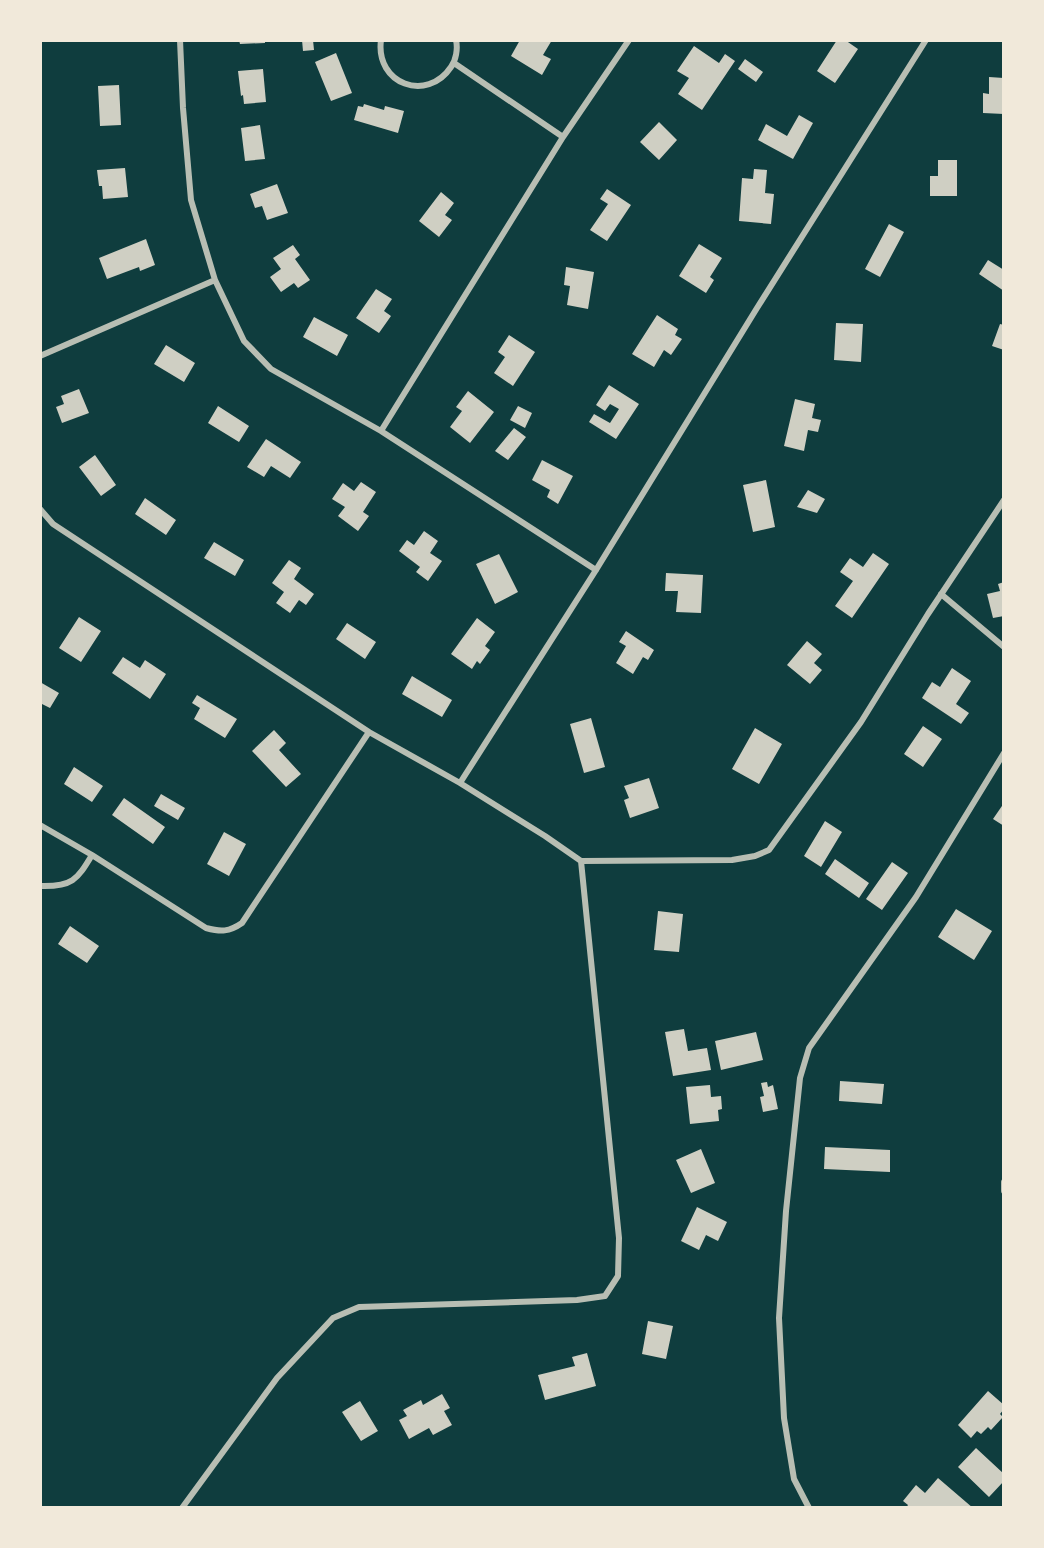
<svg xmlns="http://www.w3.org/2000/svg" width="1044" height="1548" font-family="'Times New Roman',serif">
<rect width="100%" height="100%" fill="#0f3d3e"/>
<path fill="#cfcfc3" d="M239 40H265V43L240 44Z
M302 40H313L314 50 303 51Z
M520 40H552L543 55 551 59 542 75 511 56Z
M837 40H845L858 49 835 83 817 71Z
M694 46 719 63 725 54 735 61 702 110 678 94 689 78 677 71Z
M336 53 352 93 331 101 315 62Z
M745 59 763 72 756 82 738 69Z
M263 69 266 102 244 104 243 95 241 96 238 71Z
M989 77 1004 78V114L983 113V93L989 94Z
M119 85 121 125 100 126 98 86Z
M364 104 384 110 385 106 404 111 398 133 354 120 358 106 363 107Z
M799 115 813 123 793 159 758 140 766 124 787 136Z
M659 122 677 140 659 160 640 142Z
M260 125 265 159 245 161 241 128Z
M938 160H957V196H930V176H938Z
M125 168 128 197 103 199 102 186H99L97 170Z
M754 169 767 170 765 193 774 194 771 224 739 221 742 178 753 179Z
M277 184 288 213 267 220 262 206 255 208 250 194Z
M607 189 631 205 607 241 590 230 608 204 600 199Z
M441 192 454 203 445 215 452 220 439 237 419 221Z
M889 224 904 232 880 277 865 269Z
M146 239 155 265 140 271 139 267 107 279 99 258Z
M699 244 722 258 710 277 714 280 706 293 679 276Z
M293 245 300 255 295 259 310 280 298 288 294 283 281 292 270 277 281 269 273 258Z
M988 260 1004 270V291L979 274Z
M566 267 594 272 588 309 567 305 570 286 564 285Z
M376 289 392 299 384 311 391 316 379 333 356 318Z
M657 315 678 329 675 335 682 339 671 355 664 350 654 367 632 354Z
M314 317 348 335 337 356 303 337Z
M836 323 863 324 861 362 834 360Z
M1000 324 1004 325V350L992 346Z
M509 335 535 352 513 386 494 373 505 357 498 352Z
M166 345 195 363 184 382 154 364Z
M609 385 639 404 616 439 589 422 594 414 610 423 619 409 610 404 605 411 596 405Z
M79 389 89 413 62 423 56 407 64 404 61 396Z
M468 391 494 412 470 443 450 427 462 411 456 407Z
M795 399 815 404 812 418 821 420 818 432 808 430 804 451 784 446Z
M218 406 249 426 239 442 208 423Z
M518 406 532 413 525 428 510 420Z
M514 428 526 437 508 460 495 451Z
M266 439 301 462 290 478 271 466 264 477 247 467Z
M95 455 116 485 101 496 79 467Z
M542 460 573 476 558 504 547 497 550 490 532 480Z
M766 480 775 527 753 532 743 485Z
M361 482 376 492 363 512 369 516 358 531 338 516 345 507 332 499 343 483 354 491Z
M808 490 825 499 817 513 797 507Z
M145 498 176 520 166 535 135 514Z
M424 531 438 541 430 553 442 561 428 581 416 572 420 567 399 551 407 540 414 545Z
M214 542 244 560 235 576 204 558Z
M873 553 889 564 852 618 835 606 853 581 840 572 850 558 863 567Z
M499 554 518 592 495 604 476 564Z
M289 560 301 568 294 579 314 594 306 605 299 600 290 613 276 603 284 592 272 583Z
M666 573 703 575 701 613 676 612 678 591H665Z
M1004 582V616L993 618 987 594 1000 591 998 584Z
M79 617 101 631 81 662 59 648Z
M477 618 495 632 485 646 490 650 480 664 477 661 472 669 451 654Z
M347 623 376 642 365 659 336 639Z
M626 631 654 650 648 660 643 657 633 674 616 663 626 646 619 642Z
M807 641 822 654 814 663 822 670 810 684 787 665Z
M123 657 140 668 145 660 166 674 150 699 112 673Z
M952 668 971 681 956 704 969 713 961 724 922 698 932 682 940 687Z
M412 676 452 700 442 717 402 694Z
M40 682 59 693 50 708 40 703Z
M197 695 237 719 225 738 194 719 200 708 192 703Z
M591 718 605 767 584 773 570 724Z
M923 726 942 739 923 767 904 754Z
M755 728 782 744 759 784 732 769Z
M274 730 286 743 279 750 301 774 286 787 252 751Z
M74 767 103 786 92 802 64 784Z
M649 778 659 808 630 818 624 800 629 798 624 786Z
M161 794 185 808 178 820 154 806Z
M124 798 165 827 153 844 112 815Z
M1004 803V826L993 819Z
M825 821 842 832 821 867 804 856Z
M224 832 246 844 229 876 207 864Z
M835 859 869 883 859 898 825 874Z
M892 862 908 873 882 910 866 899Z
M956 909 992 931 974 960 938 937Z
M658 911 683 914 679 952 654 950Z
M70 926 99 946 87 963 58 944Z
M684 1029 688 1051 707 1048 711 1070 673 1076 665 1032Z
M756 1032 763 1060 721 1070 715 1041Z
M840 1081 884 1084 882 1104 839 1101Z
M767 1082 768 1087 773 1085 778 1109 763 1112 760 1097 764 1096 761 1083Z
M710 1085 711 1097 721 1096 722 1109 718 1110 719 1121 690 1124 686 1087Z
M825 1147 890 1150V1172L824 1169Z
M701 1149 715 1183 691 1193 676 1160Z
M697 1207 727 1222 718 1241 706 1235 699 1250 681 1241Z
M648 1321 673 1326 666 1359 642 1354Z
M587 1353 596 1386 545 1400 538 1375 575 1366 572 1357Z
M988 1391 1004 1405V1409L1000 1414 1003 1417 991 1430 988 1427 981 1434 977 1431 971 1438 958 1425Z
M442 1394 450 1408 444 1411 452 1425 433 1435 429 1428 409 1439 399 1420 407 1416 403 1410 421 1400 423 1405Z
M360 1401 378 1431 361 1441 342 1412Z
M976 1448 1004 1474V1481L989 1497 958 1467Z
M938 1478 973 1508H906L908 1505 903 1501 916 1485 925 1493Z"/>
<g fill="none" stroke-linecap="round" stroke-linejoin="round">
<path stroke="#b8beb3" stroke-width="6" d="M180 40 183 108 191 200 215 280 244 341 271 369 381 431 596 570
M381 40C375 84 427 103 451 67 456 60 458 49 456 40
M454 63 563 137
M40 356 215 280
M381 431 563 137 629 40
M40 509 53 524 369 732 460 783 545 836 581 861 732 860 755 856 769 850 861 722 928 614 1004 500
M941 594 1004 647
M460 783 596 570 757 308 926 40
M40 825 92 855 206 928C221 932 229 932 242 923L369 732
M40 886C72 887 77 880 92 855
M1004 1182V1191
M182 1508 277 1378 333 1318 359 1307 577 1300 605 1296 618 1276 619 1238 581 861
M809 1508 794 1479 784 1418 779 1318 786 1211 800 1078 809 1048 916 897 1004 753"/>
</g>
<rect width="1044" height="1548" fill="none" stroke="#f1e9da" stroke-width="84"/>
</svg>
